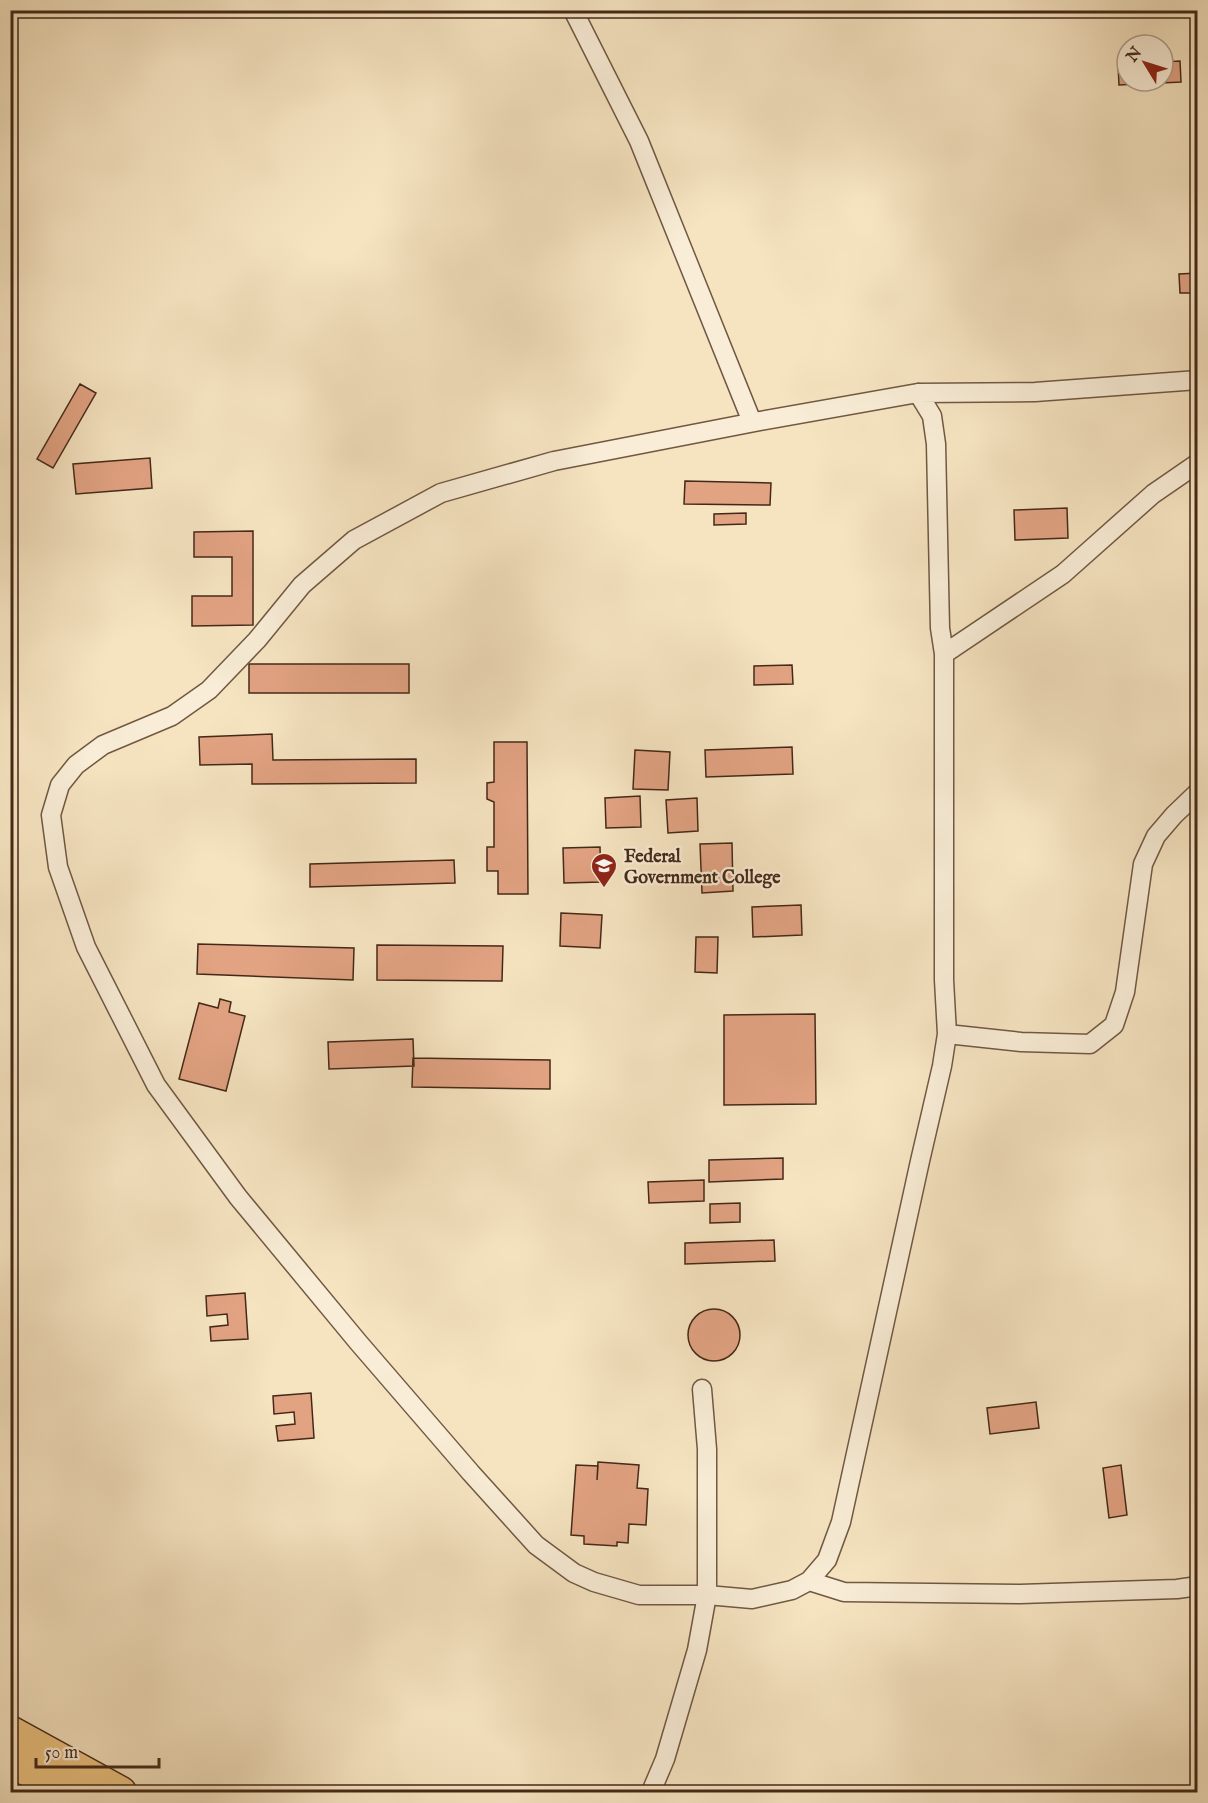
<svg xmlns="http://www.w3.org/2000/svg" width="1208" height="1803" font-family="'IM FELL English',serif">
<rect width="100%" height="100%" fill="#f6e4c1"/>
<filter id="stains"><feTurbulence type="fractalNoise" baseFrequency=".00333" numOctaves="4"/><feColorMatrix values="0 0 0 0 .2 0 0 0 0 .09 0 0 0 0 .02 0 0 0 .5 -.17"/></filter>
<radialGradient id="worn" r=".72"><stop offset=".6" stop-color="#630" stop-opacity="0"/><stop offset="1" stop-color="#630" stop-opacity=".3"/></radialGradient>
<path fill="#e2a383" stroke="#452918" stroke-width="1.5" d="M1180 61 1181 82 1119 85 1118 64 1127 63V81H1163V62Z
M1198 273V293H1180L1179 274Z
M80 384 96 393 53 468 37 459Z
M150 458 152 488 76 494 73 464Z
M685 481 771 483 770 505 684 504Z
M1067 508 1068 538 1015 540 1014 510Z
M746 513V524L714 525V514Z
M1192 527H1198V573H1194Z
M253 531V625L192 626V596H232V557H194V532Z
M249 664H409V693H249Z
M792 665 793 684 754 685V666Z
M272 734 273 760 416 759V783L252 784V764L200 765 199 737Z
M494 742H527L528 894H498V871H487V847H494V802L487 799V783L494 782Z
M792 747 793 774 706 777 705 750Z
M635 750 670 752 668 790 633 789Z
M640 796 641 827 606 828 605 798Z
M697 798 698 831 668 833 666 800Z
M732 843 733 891 702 893 700 844Z
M600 847 601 882 564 883 563 848Z
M454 860 455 883 310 887V864Z
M801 905 802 935 753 937 752 907Z
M561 913 602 915 600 948 560 946Z
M696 937H718L717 973 695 972Z
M198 944 354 948 353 980 197 974Z
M377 945 503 946 502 981 377 980Z
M220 999 231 1002 229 1012 245 1016 226 1091 179 1079 199 1003 218 1008Z
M815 1014 816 1104 724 1105V1015Z
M413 1039 414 1066 329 1069 328 1042Z
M413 1058 550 1060V1089L412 1087Z
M783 1158V1179L709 1182V1160Z
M704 1180V1201L649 1203 648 1182Z
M740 1203V1222L710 1223V1204Z
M774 1240 775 1261 685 1264V1243Z
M245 1293 248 1339 211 1341 210 1327 228 1325 227 1314 207 1316 206 1296Z
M688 1335a26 26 0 1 1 52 0a26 26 0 1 1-52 0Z
M311 1393 314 1438 278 1441 276 1426 295 1424 294 1412 274 1414 273 1396Z
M1036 1402 1039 1428 990 1434 987 1408Z
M598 1462 639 1465 637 1488 648 1489 646 1525 629 1524 628 1543 617 1542V1546L584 1544V1536L571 1535 576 1465 598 1466 597 1480Z
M1121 1465 1127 1515 1109 1518 1103 1468Z"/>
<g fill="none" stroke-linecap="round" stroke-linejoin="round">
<defs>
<path id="minor" d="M573 10 639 141 752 422
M918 393 932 416 936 444 940 628 944 654V980L947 1034 942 1066 920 1161 841 1522 827 1560 809 1581 792 1590 752 1599 707 1595H639L594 1582 574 1573 536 1545 471 1473 358 1342 238 1197 156 1085 86 947 58 867 51 815 60 785 76 765 103 745 172 716 209 690 257 640 302 585 354 540 441 493 554 461 760 421 918 393 1035 392 1198 380
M944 654 1063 574 1153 494 1198 463
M947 1034 1021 1042 1090 1044 1114 1025 1125 992 1143 864 1156 836 1174 815 1198 792
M809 1581 844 1592 1020 1594 1177 1589 1198 1586
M651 1792 665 1759 697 1650 707 1595V1449L702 1389"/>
<path id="trunk" d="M10 1731 121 1792
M10 1762 69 1792"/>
</defs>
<use href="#minor" stroke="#715842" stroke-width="21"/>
<use href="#trunk" stroke="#452918" stroke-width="33"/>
<use href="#minor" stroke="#f9edd7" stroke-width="18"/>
<use href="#trunk" stroke="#ebc280" stroke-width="30"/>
</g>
<defs>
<symbol id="school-pin" viewBox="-11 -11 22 30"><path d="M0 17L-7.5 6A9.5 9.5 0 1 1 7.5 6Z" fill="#8f2418" stroke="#f9edd7"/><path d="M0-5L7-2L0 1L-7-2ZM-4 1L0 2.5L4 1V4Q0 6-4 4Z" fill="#fff"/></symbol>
</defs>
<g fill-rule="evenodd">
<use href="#school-pin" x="589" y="851" width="30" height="40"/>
</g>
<g text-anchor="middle" stroke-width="4.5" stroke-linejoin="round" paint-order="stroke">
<g font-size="18" font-weight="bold" fill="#452918" stroke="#f9edd7" text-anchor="start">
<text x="624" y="862">Federal<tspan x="624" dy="21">Government College</tspan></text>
</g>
</g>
<rect width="1208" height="1803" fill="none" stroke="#f6e4c1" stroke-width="36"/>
<rect x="12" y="12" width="1184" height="1779" fill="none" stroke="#452918" stroke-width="3"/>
<rect x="18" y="18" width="1172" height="1767" fill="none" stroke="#452918" stroke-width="1.5"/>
<g transform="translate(1145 63) rotate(308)"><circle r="28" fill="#f9edd7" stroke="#b19f8b" stroke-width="1.5"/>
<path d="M0-4.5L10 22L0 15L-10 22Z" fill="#8f2418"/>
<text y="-9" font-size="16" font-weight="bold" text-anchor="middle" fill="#452918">N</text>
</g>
<path d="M36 1758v9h123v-9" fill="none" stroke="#452918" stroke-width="3"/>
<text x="45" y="1758" font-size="18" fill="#452918" stroke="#f9edd7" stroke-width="4.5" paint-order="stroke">50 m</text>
<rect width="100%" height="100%" filter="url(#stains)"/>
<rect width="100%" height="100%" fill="url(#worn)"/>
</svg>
